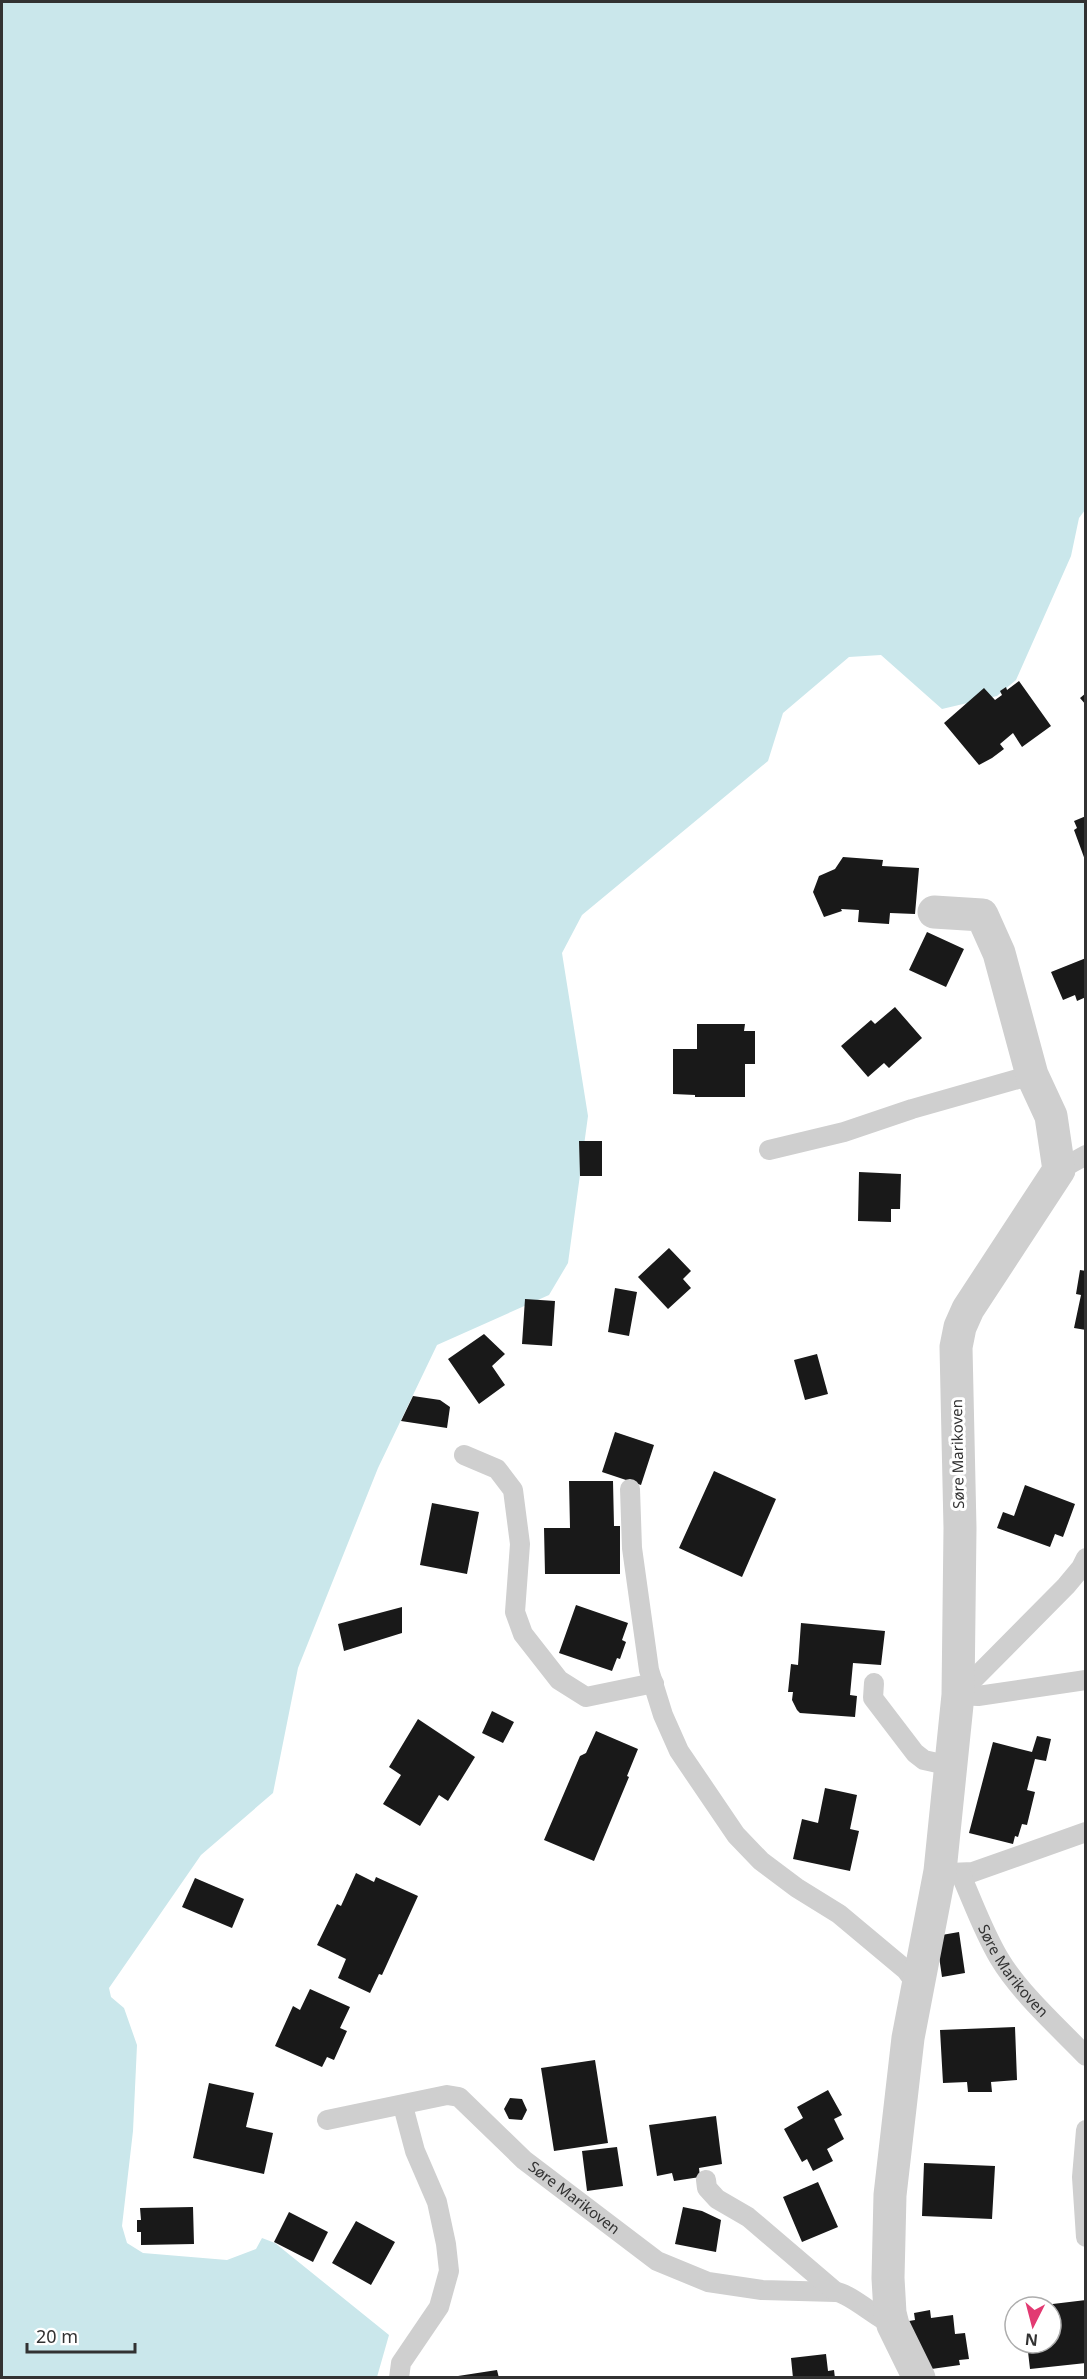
<svg xmlns="http://www.w3.org/2000/svg" width="1087" height="2379" font-family="'Noto Sans',sans-serif">
<rect width="100%" height="100%" fill="#fff"/>
<path fill="#cae7eb" d="M2 2H1085V510L1079 518 1071 556 1016 680 997 696 942 709 881 655 849 657 783 713 768 761 582 915 562 953 588 1116 568 1263 549 1295 437 1345 378 1468 298 1668 273 1793 201 1855 109 1988 111 1997 124 2008 137 2045 133 2131 122 2226 127 2243 143 2253 227 2260 256 2249 262 2238 275 2243 389 2335 377 2377 2 2378Z"/>
<path fill="#191919" d="M1019 681 1051 726 1022 747 1013 733 1000 744 1004 749 992 758 979 765 944 723 984 688 995 700 1002 695 1000 691 1006 687 1007 690Z
M1086 693V705L1080 698Z
M1086 816V860H1085L1074 830 1077 828 1074 821Z
M843 857 883 860 882 866 919 868 915 914 890 913 889 924 858 922 859 910 841 909 842 911 824 917 813 892 819 876 835 869Z
M927 932 964 949 946 987 909 970Z
M1086 958V997L1077 1001 1075 995 1063 1000 1051 972Z
M895 1007 922 1038 889 1068 884 1063 868 1077 841 1046 871 1020 875 1024Z
M697 1024H745L744 1031H755V1064H745V1097H695V1095L673 1094V1049H697Z
M579 1141H602V1176H580Z
M859 1172 901 1174 900 1209H891V1222L858 1221Z
M669 1248 691 1271 683 1279 691 1288 668 1309 638 1277Z
M1080 1270 1086 1271V1330L1074 1328 1081 1295 1076 1294Z
M615 1288 637 1292 629 1336 608 1332Z
M525 1299 555 1301 552 1346 522 1344Z
M484 1334 505 1354 492 1366 505 1385 479 1404 448 1359Z
M817 1354 828 1394 805 1400 794 1360Z
M413 1396 440 1400 450 1407 447 1428 401 1421Z
M615 1432 654 1445 641 1485 602 1472Z
M714 1471 776 1499 742 1577 679 1548Z
M569 1481H613L614 1526H620V1574H545L544 1528H570Z
M1025 1485 1075 1504 1063 1537 1055 1534 1050 1547 997 1528 1003 1512 1014 1516Z
M432 1503 479 1512 467 1574 420 1565Z
M576 1605 628 1623 622 1640 626 1642 620 1659 617 1658 612 1671 559 1653Z
M402 1607V1633L344 1651 338 1624Z
M801 1623 885 1631 881 1665 853 1663 850 1695 857 1696 855 1717 800 1713 797 1710 792 1700 793 1692H788L791 1664 798 1665Z
M492 1711 514 1722 503 1743 482 1733Z
M418 1719 475 1757 448 1801 439 1795 420 1826 383 1804 401 1775 389 1767Z
M596 1731 638 1749 627 1776 629 1777 594 1861 544 1840 580 1756 586 1753Z
M1037 1736 1051 1739 1046 1761 1035 1759 1027 1790 1035 1792 1027 1825 1022 1824 1018 1837 1015 1836 1013 1844 969 1833 993 1742 1032 1752Z
M825 1788 857 1795 850 1829 859 1831 850 1871 793 1859 802 1819 818 1823Z
M356 1873 374 1882 376 1877 418 1896 382 1975 379 1974 370 1993 338 1978 346 1959 317 1945 337 1904 341 1906Z
M195 1878 244 1899 232 1928 182 1907Z
M959 1932 965 1973 942 1977 936 1936Z
M310 1989 350 2007 340 2028 347 2031 334 2060 327 2057 322 2067 275 2046 293 2006 300 2010Z
M1015 2027 1017 2080 991 2082 992 2092H968L967 2082 943 2083 940 2030Z
M595 2060 608 2143 554 2151 541 2068Z
M209 2083 254 2093 246 2127 273 2133 264 2174 193 2158Z
M828 2090 842 2115 834 2119 844 2139 827 2149 833 2161 813 2171 807 2159 802 2162 784 2129 803 2118 797 2107Z
M510 2098 522 2099 527 2110 522 2120 509 2119 504 2109Z
M716 2116 722 2164 699 2168 700 2177 674 2181 672 2173 657 2176 649 2125Z
M617 2147 623 2186 587 2191 582 2151Z
M924 2163 995 2166 992 2219 922 2216Z
M818 2182 838 2227 802 2242 783 2197Z
M193 2207 194 2244 141 2245V2232H137V2220H141L140 2208Z
M683 2207 702 2211 721 2220 716 2252 675 2244Z
M289 2212 328 2232 313 2262 274 2242Z
M356 2221 395 2242 371 2285 332 2263Z
M1086 2300V2363L1030 2369 1027 2343H1051V2307L1036 2306Z
M930 2310 931 2318 953 2315 955 2334 965 2333 969 2359 959 2360 960 2365 917 2371 909 2321 915 2320 914 2313Z
M826 2354 828 2371 834 2370 835 2378H793L791 2358Z
M497 2370 499 2378H458V2376Z"/>
<g fill="none" stroke-linecap="round" stroke-linejoin="round">
<g stroke="#cfcfcf" stroke-width="20">
<path d="M769 1150 844 1132 912 1109 1032 1075"/>
<path d="M1059 1170 1086 1155"/>
<path d="M464 1455 497 1469 513 1490 520 1544 515 1612 523 1634 559 1680 586 1697 654 1683"/>
<path d="M630 1489 632 1548 649 1670 663 1715 679 1751 736 1835 761 1861 797 1888 839 1914 906 1970 917 1985"/>
<path d="M874 1683 873 1698 915 1753 924 1760 951 1766"/>
<path d="M958 1695 1066 1586 1081 1568 1086 1558"/>
<path d="M958 1695 978 1696 1086 1680"/>
<path d="M949 1873 973 1872 1086 1832"/>
<path id="s1" d="M960 1873C973 1902 983 1931 999 1958 1019 1992 1058 2027 1086 2056"/>
<path id="s2" d="M327 2120 447 2095 459 2097 524 2160 657 2261 708 2282 762 2290 836 2292"/>
<path d="M1086 2130 1082 2177 1086 2237"/>
<path d="M706 2180 707 2188 717 2199 748 2217 836 2292C849 2293 877 2318 893 2325"/>
<path d="M399 2378 401 2363 439 2307 449 2271 446 2244 437 2202 415 2151 403 2106"/>
</g>
<path stroke="#cfcfcf" stroke-width="33" d="M919 2378 893 2325 890 2313 888 2278 890 2195 908 2038 940 1871 958 1695 960 1528 956 1347 960 1327 968 1309 1059 1170 1051 1116 1032 1075 999 953 982 915 934 912"/>
</g>
<g text-anchor="middle" stroke-width="6" stroke-linejoin="round" paint-order="stroke">
<g font-size="15" fill="#323232" stroke="#fff">
<text transform="translate(958 1454) rotate(-91)" y="5">Søre Marikoven</text>
<text dy="5" stroke="none"><textPath href="#s1" startOffset="112">Søre Marikoven</textPath></text>
<text dy="5" stroke="none"><textPath href="#s2" startOffset="288">Søre Marikoven</textPath></text>
</g>
</g>
<rect width="1087" height="2379" fill="none" stroke="#323232" stroke-width="6"/>
<g transform="translate(1033 2325) rotate(186)"><circle r="28" fill="#ffffff" stroke="#adadad" stroke-width="1.5"/>
<path d="M0-4.5L10 22L0 15L-10 22Z" fill="#e23a72"/>
<text y="-9" font-size="16" font-weight="bold" text-anchor="middle" fill="#323232">N</text>
</g>
<path d="M27 2343v9h108v-9" fill="none" stroke="#323232" stroke-width="3"/>
<text x="36" y="2343" font-size="18" fill="#323232" stroke="#ffffff" stroke-width="4.5" paint-order="stroke">20 m</text>
</svg>
